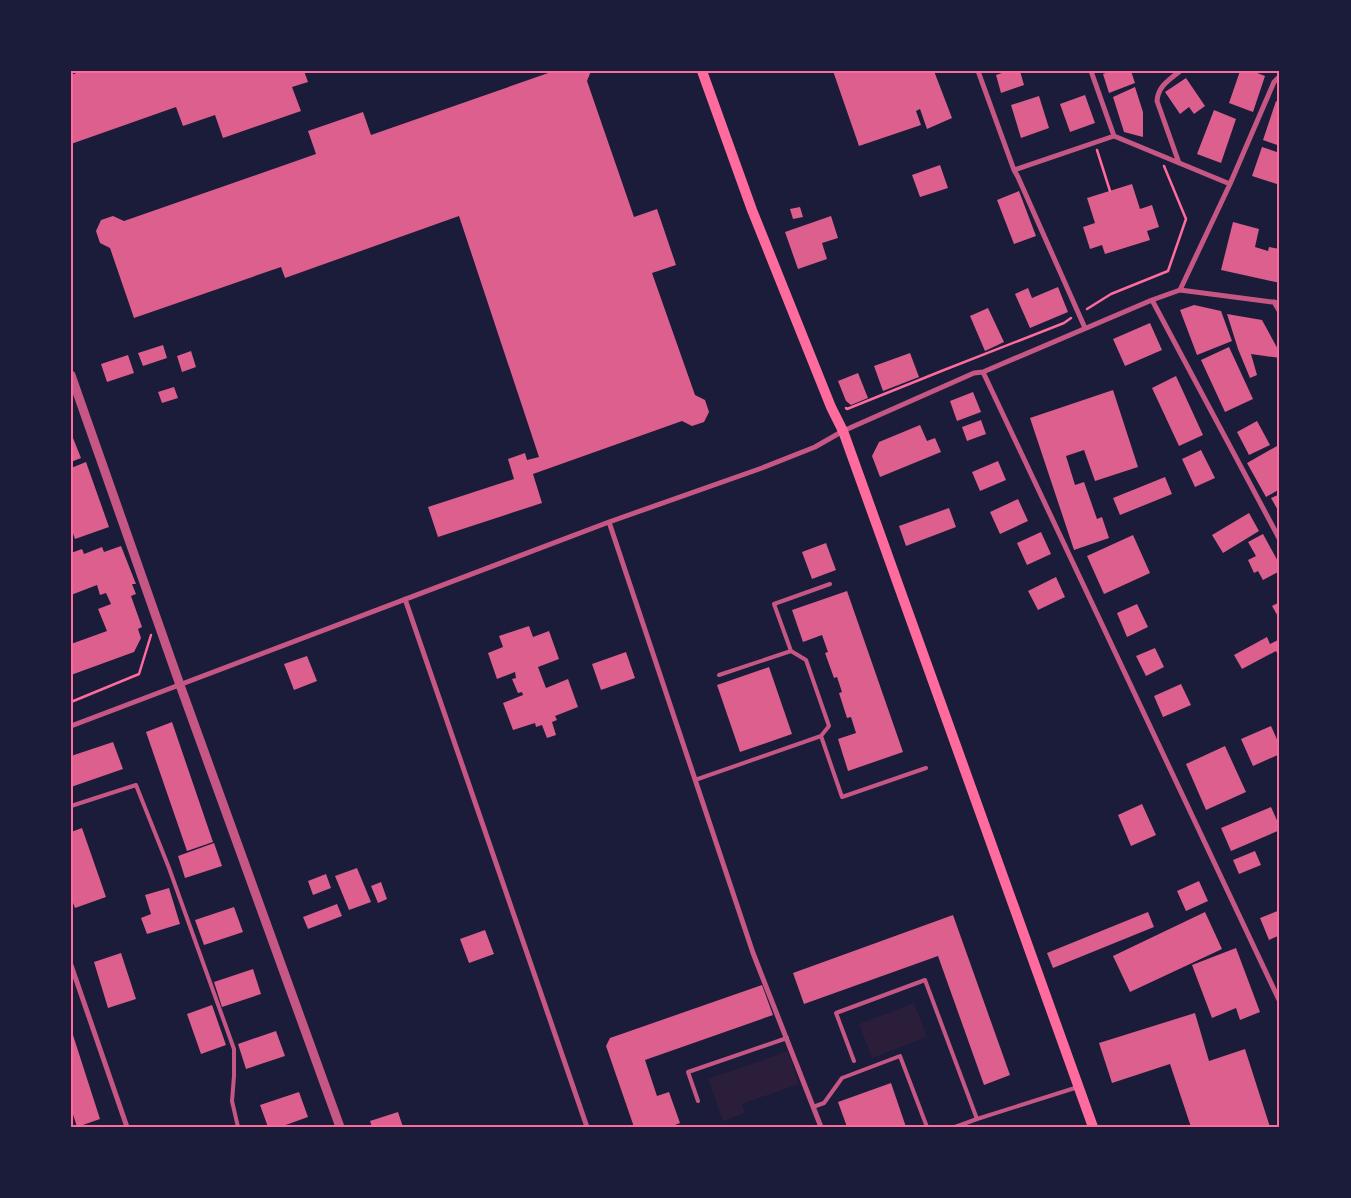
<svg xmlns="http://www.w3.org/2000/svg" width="1351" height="1198" font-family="'PT Sans',sans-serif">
<rect width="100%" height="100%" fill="#1b1b3a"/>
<path fill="#2a1e3b" d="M914 1003 927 1037 872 1058 859 1024Z
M788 1051 799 1084 742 1104 745 1113 723 1121 708 1079Z"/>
<path fill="#dd5f8e" d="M82 71H304L308 82 292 87 301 111 223 138 215 115 183 126 176 107 71 144V75Z
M554 71H591L587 81 634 217 657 209 676 265 652 273 695 395 705 400 709 412 704 422 692 426 682 421 533 474 542 503 438 537 428 507 514 479 508 459 525 453 527 460 539 457 459 216 285 278 281 267 134 318 110 248 100 243 96 231 101 220 113 216 124 221 316 154 308 131 363 112 371 135Z
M833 71H934L952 118 927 129 920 109 916 111 921 125 859 146Z
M1008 71H1020L1024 85 1001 93 996 75Z
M1111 71H1131L1135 83 1109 93 1103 74Z
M1240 71H1252L1265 76 1253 112 1229 103Z
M1186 78 1205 106 1194 114 1189 107 1180 114 1165 92Z
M1135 87 1143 112V137L1124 132 1113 97Z
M1085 95 1095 123 1070 132 1060 104Z
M1039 96 1049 128 1021 138 1011 105Z
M1276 101 1280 103V146L1263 140Z
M1214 110 1236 119 1221 163 1197 154Z
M1262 147 1280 153V185L1252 176Z
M940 165 948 188 920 197 912 175Z
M1132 184 1140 209 1152 205 1159 227 1147 231 1150 240 1105 254 1102 245 1090 249 1083 227 1095 223 1087 198Z
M1019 191 1036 236 1014 244 997 200Z
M800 207 803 217 793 219 790 209Z
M831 216 838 238 822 243 827 259 798 269 785 232Z
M1233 222 1259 229 1255 247 1268 251 1269 247 1280 249V283L1221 270Z
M1058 287 1068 312 1030 328 1015 294 1028 288 1032 298Z
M1194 305 1221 311 1232 341 1197 355 1180 310Z
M988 308 1004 342 985 351 970 316Z
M1227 314 1262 320 1280 353V358L1251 354 1257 375 1250 378 1238 349Z
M1150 323 1162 350 1125 366 1113 339Z
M163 345 167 358 143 366 138 353Z
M1229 347 1253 399 1225 412 1201 360Z
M191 351 196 367 182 372 177 356Z
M910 353 919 377 883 391 874 366Z
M128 355 134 373 107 382 101 364Z
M858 373 868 398 851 405 846 401 838 381Z
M1176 376 1203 435 1179 446 1152 388Z
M174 387 178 398 162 403 158 392Z
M1113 390 1138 467 1095 481 1084 450 1066 456 1075 485 1084 482 1097 519 1102 517 1109 538 1074 550 1030 418Z
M973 392 981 412 957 421 950 401Z
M981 420 986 434 967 441 962 427Z
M1257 421 1270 445 1249 455 1237 432Z
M920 425 927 441 935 438 941 452 880 477 872 456 879 442Z
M71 433 81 458 71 462Z
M1277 446 1280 451V489L1266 497 1247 463Z
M1201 450 1215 478 1195 487 1182 459Z
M998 461 1006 480 980 491 972 472Z
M86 462 109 527 75 539 71 528V468Z
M1165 477 1172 494 1120 515 1113 498Z
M1280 494V514L1271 498Z
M1018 499 1028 521 1000 534 990 512Z
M949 508 956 527 906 546 899 526Z
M1249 513 1259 531 1223 553 1212 535Z
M1041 532 1051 554 1027 565 1017 543Z
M1263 534 1280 565V571L1263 580 1258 571 1254 573 1248 560 1256 556 1248 542Z
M1133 535 1150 573 1104 594 1087 556Z
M826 543 836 570 812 579 802 552Z
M121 546 136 584H132L136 594 131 596 142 627 138 629 141 638 134 652 71 675V644L107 631 98 609 111 604 106 593 100 595 97 585 71 595V553L82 549 84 554 102 547 104 552Z
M1056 577 1065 597 1038 610 1028 591Z
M847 591 903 752 848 771 838 739 856 733 851 717 847 718 839 693 842 692 837 677 834 678 825 653 828 652 822 635 803 642 792 610Z
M1280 602V620L1272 606Z
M1137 604 1148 627 1127 637 1117 613Z
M529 626 533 637 549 631 559 659 538 667 546 688 568 679 578 707 555 716 557 720 552 722 556 735 547 738 542 725 536 727 535 723 513 730 503 703 523 695 522 692 518 693 512 679 516 678 515 672 497 679 488 653 503 647 499 636Z
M1267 637 1270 644 1280 639V659L1276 651 1242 669 1234 655Z
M1155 648 1164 667 1146 676 1136 656Z
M626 652 635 678 601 690 592 664Z
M307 656 317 681 294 690 284 664Z
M769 667 792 734 740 752 717 685Z
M1181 684 1191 705 1163 717 1154 696Z
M172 722 213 842 187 851 146 732Z
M1271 726 1280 746V754L1253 766 1241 739Z
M113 742 123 769 71 787V756Z
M1225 746 1246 792 1206 810 1186 764Z
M1142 804 1156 835 1131 846 1118 815Z
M1271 807 1280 827V830L1231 851 1221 828Z
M82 828 106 897 75 908 71 898V832Z
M214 843 222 866 185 878 178 856Z
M1255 851 1261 865 1239 874 1233 860Z
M357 868 371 902 349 910 335 876Z
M326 874 331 888 313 895 308 881Z
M1199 881 1208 901 1186 911 1177 891Z
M381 882 387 899 378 903 371 886Z
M169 888 180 924 147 934 141 918 151 914 145 895Z
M337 904 342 916 308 929 303 917Z
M234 907 243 932 204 945 195 920Z
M1280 910V935L1269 940 1260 918Z
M1148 912 1154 927 1053 968 1047 953Z
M1205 912 1222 949 1130 992 1113 956Z
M953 915 1010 1075 984 1085 938 956 804 1004 793 973Z
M485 930 494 954 469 963 460 939Z
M1236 948 1260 1012 1240 1020 1236 1008 1212 1018 1192 965Z
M121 953 136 999 108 1008 94 962Z
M253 969 261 994 222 1007 214 982Z
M762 985 773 1015 645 1060 657 1096 669 1092 680 1123 670 1127H634L606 1046 610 1038Z
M212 1005 226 1045 201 1054 187 1014Z
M1195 1013 1209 1061 1245 1049 1270 1127H1191L1170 1064 1112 1083 1099 1043Z
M276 1031 285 1056 246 1069 238 1044Z
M72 1032 100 1119 77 1127 71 1108Z
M891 1083 906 1127H847L838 1102Z
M299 1092 308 1117 280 1127H268L260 1105Z
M398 1112 403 1127H372L370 1121Z"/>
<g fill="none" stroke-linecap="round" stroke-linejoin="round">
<path stroke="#ff6b9d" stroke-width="2.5" d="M1097 150 1110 191
M1087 309 1111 294 1168 271 1186 219 1164 166
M846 408 847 409 944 370 1064 323 1071 318
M71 702 139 674 151 635"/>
<path stroke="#c65784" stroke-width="4" d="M719 675 791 651
M821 736 829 726 806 660 791 651 774 604 830 584
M695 780 821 736 842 797 926 768
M71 806 136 785 169 868 234 1049V1076L232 1101 238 1127
M854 1061 836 1013 925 980 977 1119 1078 1087
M698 1101 688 1072 787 1038
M813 1107 824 1103 842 1078 900 1056 927 1127
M955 1127 977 1119"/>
<path stroke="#c65784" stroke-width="5" d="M978 71 1014 170 1018 177 1085 328
M1091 71 1114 136
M1179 163 1157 101C1158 86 1169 80 1180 71
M1014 170 1114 136 1230 184
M1180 290 1230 184 1274 82 1280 76
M1152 300 1280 540
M1274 302 1280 312
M983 372 1280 1002
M609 522 753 953 821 1127
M405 599 587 1127
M71 726 609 522 762 468 815 447 843 431 974 373 983 372 1152 300 1180 290 1280 303
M71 965 127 1127"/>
<path stroke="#c65784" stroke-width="9" d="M71 375 180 685 340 1127"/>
<path stroke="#ff6b9d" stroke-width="10" d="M702 71 752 210 831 407 843 431 1093 1127"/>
</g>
<rect width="1351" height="1198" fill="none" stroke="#1b1b3a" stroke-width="145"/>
<rect x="72" y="72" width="1206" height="1054" fill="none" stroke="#ff6b9d" stroke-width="2"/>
</svg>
